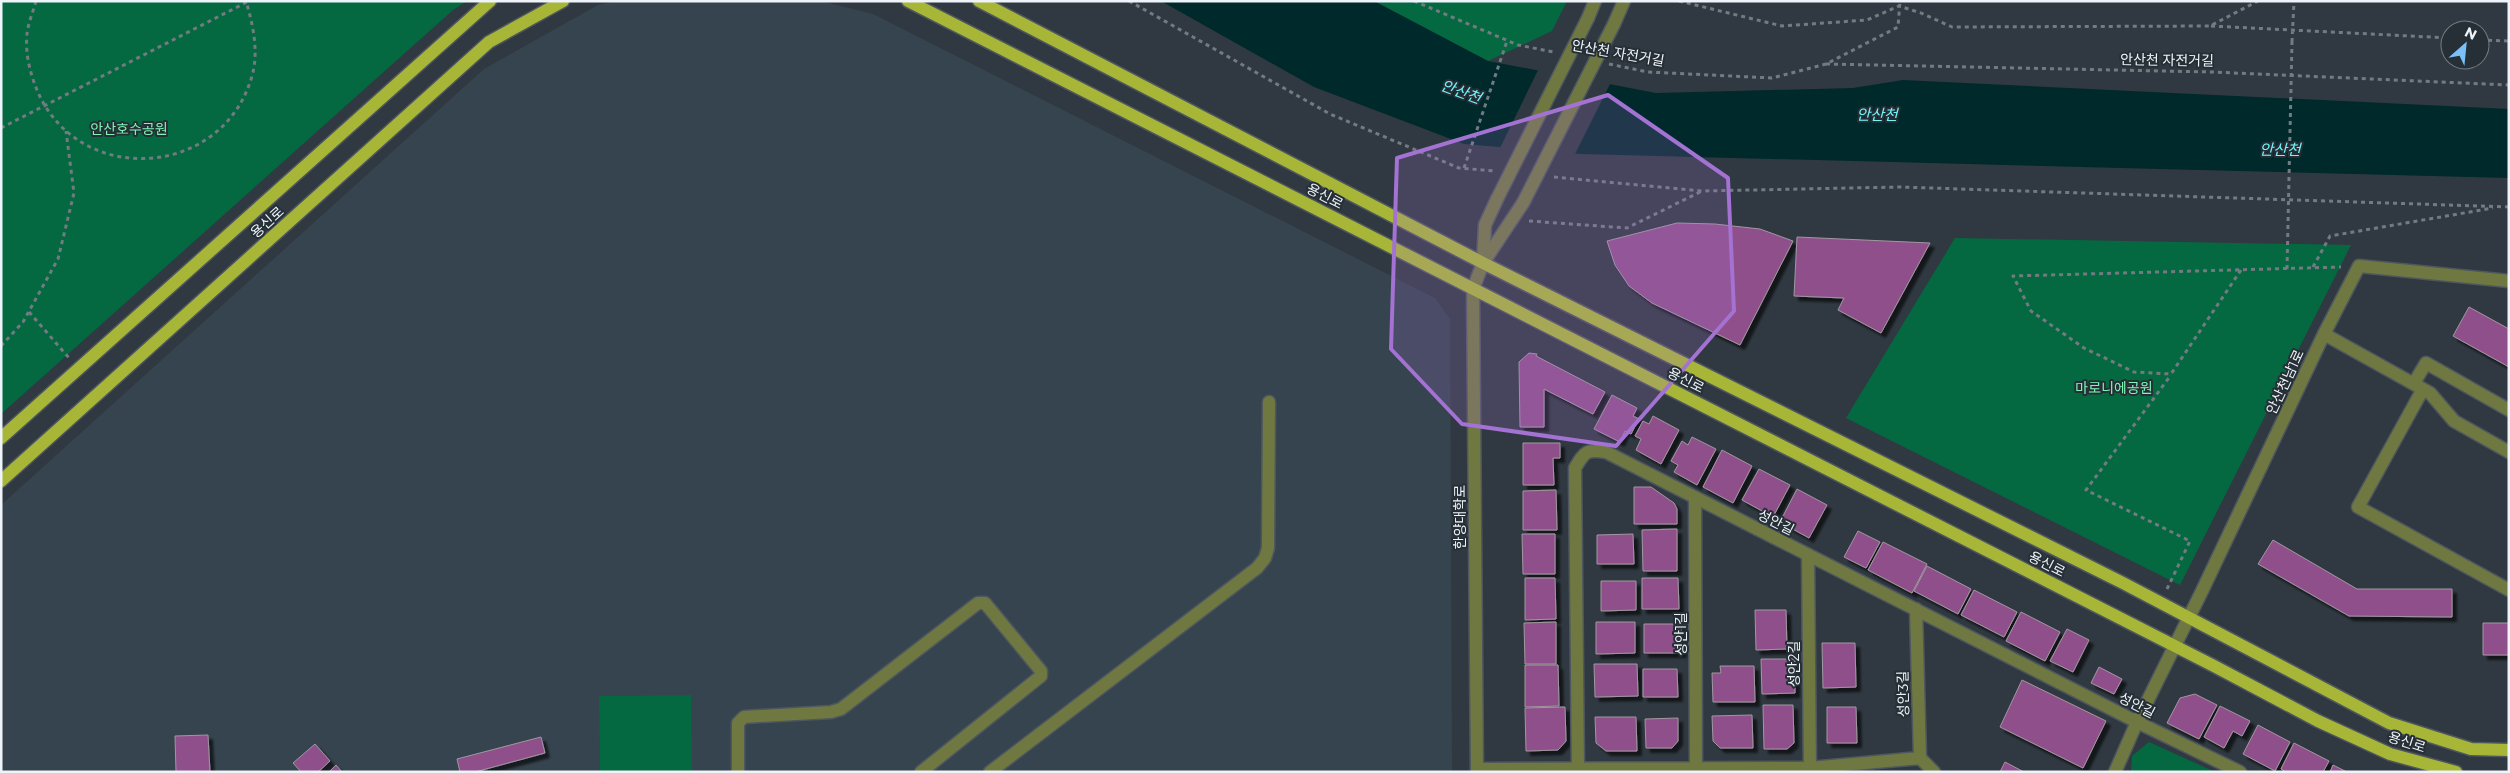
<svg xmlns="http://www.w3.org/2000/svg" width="2510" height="773" font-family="Montserrat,'Noto Sans KR',sans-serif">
<defs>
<filter id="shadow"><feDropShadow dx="4.5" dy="4.5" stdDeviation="1" flood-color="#0009"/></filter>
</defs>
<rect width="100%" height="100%" fill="#303941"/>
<path fill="#35444e" d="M616 1H821L873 14 1435 298 1450 319 1452 772H1V505L484 69 598 5Z"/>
<path fill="#046940" d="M1 1H467L453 10 1 414Z
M1374 1H1567L1552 31 1488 61Z
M1955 238 2351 245 2180 585 1846 418Z
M691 695 692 772H600L599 696Z
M2149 742 2215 772H2131L2132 756Z"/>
<path fill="#00292b" d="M1161 1H1374L1488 61 1656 93 1853 88 1903 80 2509 109V178L1581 154 1464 144 1314 87Z"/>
<path fill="#303941" d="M1539 68 1611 82 1574 156 1499 150Z"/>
<path fill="#8e508b" stroke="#a297a1" filter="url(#shadow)" d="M1677 223 1715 224 1760 229 1793 241 1740 345 1652 303 1629 286 1615 265 1607 241Z
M1797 237 1930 243 1881 333 1838 310 1844 298 1794 296Z
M2469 307 2509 329V367L2453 336Z
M1529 353 1537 354 1536 356 1605 392 1593 414 1544 389V427H1520L1519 362Z
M1612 395 1637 408 1633 416 1639 419 1631 434 1625 431 1620 442 1594 429Z
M1653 416 1679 430 1661 464 1636 450 1641 439 1635 436 1643 421 1649 424Z
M1692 437 1716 449 1697 485 1674 472 1678 465 1671 461 1682 441 1688 445Z
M1523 443H1560V458H1553L1554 485H1523Z
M1722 450 1752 466 1733 503 1703 487Z
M1759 469 1790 485 1773 517 1742 500Z
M1634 487H1651L1674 503 1677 509V524H1634Z
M1797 489 1827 505 1809 538 1780 522Z
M1556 490 1557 530H1523V491Z
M1677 529V571H1643L1642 530Z
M1858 531 1880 542 1866 568 1844 557Z
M1522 534H1555V574H1523Z
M1633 534 1634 564H1597V535Z
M2273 540 2357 589H2452V617L2349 616 2258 564Z
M1883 542 1927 564 1912 593 1868 570Z
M1927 566 1971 589 1958 614 1914 591Z
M1525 578H1555L1556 619 1525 620Z
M1642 578H1678L1679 609H1642Z
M1601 581H1636V610L1601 611Z
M1974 590 2017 612 2004 637 1961 615Z
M1755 610H1786L1787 649 1756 650Z
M2021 612 2060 632 2045 661 2006 641Z
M1556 622V664H1525L1524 623Z
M1596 622H1635V653L1596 654Z
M2483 623H2509V655H2483Z
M1644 624H1681L1682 653H1644Z
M2067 629 2089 640 2073 672 2050 661Z
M1822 643H1855L1856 687 1823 688Z
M1761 659H1795V693L1762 694Z
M1594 664H1637L1638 696 1595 697Z
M1525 665H1558L1559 706 1525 707Z
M1720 666H1754L1755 702H1713L1712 673H1721Z
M2099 667 2122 679 2114 694 2091 683Z
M1643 669H1677L1678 697H1643Z
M2022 680 2106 721 2083 768 2000 727Z
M2195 694 2217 705 2199 739 2167 723 2180 698Z
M1763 705H1793L1794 743 1787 749H1764Z
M2220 706 2250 721 2242 736 2233 731 2224 748 2204 737Z
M1565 707 1566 741 1558 750 1526 751 1525 708Z
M1827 707H1856L1857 743H1827Z
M1752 715 1753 748H1720L1713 741 1712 716Z
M1595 717H1636L1637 751H1606L1596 743Z
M1678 718V741L1672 748H1646L1645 719Z
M2258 725 2290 742 2275 771 2243 754Z
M208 735 210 772H176L175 736Z
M541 737 545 753 475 772H460L457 759Z
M2294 743 2329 761 2323 772H2286L2281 769Z
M315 744 330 761 318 772H301L293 763Z
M2005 762 2024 772H2000Z
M336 765 342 772H329Z
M2333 765 2347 772H2330Z"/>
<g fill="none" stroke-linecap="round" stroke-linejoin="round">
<defs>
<path id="minor" d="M1588 18 1595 1
M1614 24 1624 1
M1483 263 1485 225 1497 199
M2324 334 2430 393 2454 421 2509 452
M2414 383 2426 363 2509 410
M2423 389 2358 507 2509 590
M1695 497 1696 772
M1808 555 1810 772
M1916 609 1920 758 1934 772
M1477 769 1810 768 1920 758
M738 772V723L744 717 831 712 841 709 978 603H985L1041 671V676L921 772
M990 772 1257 568 1265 558 1268 548 1269 402
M1477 772 1473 289 1483 263 1523 203
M1578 772 1575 468C1585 451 1587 449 1606 452L2137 722 2240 772
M2115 772 2137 722 2202 591 2324 334 2359 266 2509 281"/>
<path id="major" d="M908 1 2214 666 2318 721 2390 754 2456 772
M979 1 1483 263 2123 583 2389 723 2471 749 2509 750
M1 438 490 1
M1 481 489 42 563 1"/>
</defs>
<use href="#minor" stroke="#4e575e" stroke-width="15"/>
<use href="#major" stroke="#4e575e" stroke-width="15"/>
<path stroke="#737b82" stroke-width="3" stroke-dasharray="4 4" stroke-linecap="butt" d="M36 1C33 12 28 24 27 34 25 53 30 73 37 90 78 188 223 179 252 76 259 51 253 25 246 1
M1129 1 1330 114 1459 168 1495 171
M1414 1 1518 45 1554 52
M1679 1 1782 26 1867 20 1899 6 1921 13 1952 27 2210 26 2258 1
M2211 26 2450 38
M2480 40 2509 41
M2292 42 2294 1
M1609 64 1648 72 1772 78 1826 64 1898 27 1900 1
M1826 64 2212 72 2509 85
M1 128 247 2
M1464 168 1507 41
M1554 177 1702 191 1900 187 2509 207
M1529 221 1627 228 1702 191
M2313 267 2330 236 2493 208
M2241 270 2171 374 2134 372 2084 348 2031 311 2013 276 2341 267
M29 312 70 359
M1 346 23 322 58 259 74 193 66 131
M2167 589 2190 541 2086 490 2171 375"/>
<use href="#minor" stroke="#707841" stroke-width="12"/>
<use href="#major" stroke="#a8b638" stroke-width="12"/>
<defs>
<path id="minor-bridge" d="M1497 199 1588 18
M1523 203 1614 24"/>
</defs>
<use href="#minor-bridge" stroke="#4e575e" stroke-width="15" stroke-linecap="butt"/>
<path stroke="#737b82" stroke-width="3" stroke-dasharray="4 4" stroke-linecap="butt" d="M2287 269 2292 42"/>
<use href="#minor-bridge" stroke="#707841" stroke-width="12"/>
</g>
<path fill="#a372d3" fill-opacity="0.2" stroke="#a372d3" stroke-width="4" stroke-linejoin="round" d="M1608 95 1728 178 1734 311 1616 446 1462 424 1391 349 1397 158Z"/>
<g text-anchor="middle" stroke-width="4" stroke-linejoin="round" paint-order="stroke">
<g font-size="14" fill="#eef4f9" stroke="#262f36">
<text transform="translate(1618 53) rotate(10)" y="5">안산천 자전거길</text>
<text transform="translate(2167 60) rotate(1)" y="5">안산천 자전거길</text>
<text transform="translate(1325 196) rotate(27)" y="5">용신로</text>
<text transform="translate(267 222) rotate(-42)" y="5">용신로</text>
<text transform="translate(1686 380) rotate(27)" y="5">용신로</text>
<text transform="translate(2285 382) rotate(-65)" y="5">안산천남1로</text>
<text transform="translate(1460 517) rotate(-90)" y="5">한양대학로</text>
<text transform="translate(1776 522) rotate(27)" y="5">성안길</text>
<text transform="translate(2047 564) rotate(27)" y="5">용신로</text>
<text transform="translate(1681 634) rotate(-90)" y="5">성안1길</text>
<text transform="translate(1794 664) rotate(-90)" y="5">성안2길</text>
<text transform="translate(1903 694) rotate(-91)" y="5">성안3길</text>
<text transform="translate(2137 705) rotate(27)" y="5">성안길</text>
<text transform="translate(2407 742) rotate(18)" y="5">용신로</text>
</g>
<g font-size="14" fill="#7ef7b6" stroke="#262f36">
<text x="129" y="134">안산호수공원</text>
<text x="2114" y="393">마로니에공원</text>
</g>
<g font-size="15" font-style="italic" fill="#72f5fb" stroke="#262f36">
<text transform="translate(1461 92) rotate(20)" y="5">안산천</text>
<text transform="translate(1877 115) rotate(1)" y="5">안산천</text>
<text transform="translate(2280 150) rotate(1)" y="5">안산천</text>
</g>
</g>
<rect width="2510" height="773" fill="none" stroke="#eef4f9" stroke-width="5"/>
<g transform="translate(2465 45) rotate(27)"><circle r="24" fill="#262f36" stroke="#767e84"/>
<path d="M0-4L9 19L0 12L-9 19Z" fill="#7abff8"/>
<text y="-8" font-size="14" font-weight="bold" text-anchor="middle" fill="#eef4f9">N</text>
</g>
</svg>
